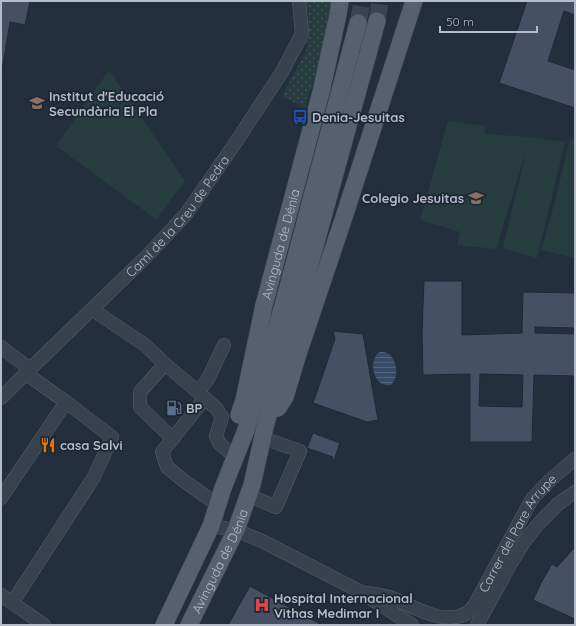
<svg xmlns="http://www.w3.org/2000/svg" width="576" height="626" font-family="Quicksand,sans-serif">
<defs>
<pattern id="grass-dots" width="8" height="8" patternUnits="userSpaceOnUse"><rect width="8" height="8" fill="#263c3f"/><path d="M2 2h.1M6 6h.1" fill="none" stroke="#435659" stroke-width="1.8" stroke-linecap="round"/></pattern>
<pattern id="water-rules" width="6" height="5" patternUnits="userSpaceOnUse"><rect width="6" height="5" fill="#394c67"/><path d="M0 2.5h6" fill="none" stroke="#53647b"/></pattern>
</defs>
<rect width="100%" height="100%" fill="#242f3e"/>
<path fill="url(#grass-dots)" d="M305 1H335L336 8 305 108 282 96 306 51 308 15Z"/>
<path fill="#263c3f" d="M109 70 185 181 156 219 56 146Z
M448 121 486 126 484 134 530 137 565 142 537 258 503 248 527 148 496 249 457 245 460 232 420 220Z
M570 139 575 140V258L541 250 554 205Z"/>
<path fill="url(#water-rules)" d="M380 352C392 350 398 366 396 376 395 380 393 382 391 385 372 388 368 358 380 352Z"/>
<path fill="#455162" stroke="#1f2835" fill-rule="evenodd" d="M1 1H30L25 25 10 22 1 76Z
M527 1H575V15L564 11 548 61 575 70V108L499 83Z
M424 281H462V335L522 333 523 292 575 293V328L535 327V333L575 334V376L534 375 532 442H470V374L423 375 422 334ZM480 374 523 375 522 407 479 406Z
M333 331 363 334 378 420 367 422 313 403 335 339Z
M313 433 340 443 334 460H332L333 457 307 448Z
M575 547V619L533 600 542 581 552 564 557 567Z
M250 586 322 625H228Z"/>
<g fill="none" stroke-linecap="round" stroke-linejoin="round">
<path stroke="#3a4453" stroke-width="17" stroke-dasharray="17 8" stroke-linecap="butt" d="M377 21 380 1
M358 23 362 1"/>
<defs>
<g id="minor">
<path d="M94 308 99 314 145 345 165 364 198 392 208 379 224 345"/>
<path d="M1 347 30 369"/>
<path d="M165 364 140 392V407L173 439"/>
<path d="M199 393 217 409 222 417 216 436 220 444 228 451"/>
<path id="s1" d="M1 398 30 369 147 256 186 214 236 142 282 72 302 34 299 1"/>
<path d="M205 398 162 452 167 467 184 481 218 505"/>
<path d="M248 495 276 507 300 451 263 438"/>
<path d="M1 498 66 402"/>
<path d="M211 526 236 530 264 542 361 592 412 625"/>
<path id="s2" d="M361 592C371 594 383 594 392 598 415 607 443 626 467 613 470 611 472 608 474 606L532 499 550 480 569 464 575 459"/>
<path d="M1 595 44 625"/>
<path d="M12 603 94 477 112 437 66 402 25 373"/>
<path d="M477 625 511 563 524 542 539 523 558 504 575 492"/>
</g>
<g id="major">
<path d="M278 408 285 397 298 354 344 217 414 1"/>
<path id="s3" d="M239 415 244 400 264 305 321 92 338 15 340 1"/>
<path d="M164 625 211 526 223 488 246 430 272 345 288 287 358 23"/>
<path id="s4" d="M189 625 236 530 252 485 265 427 377 21"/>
</g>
</defs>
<use href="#minor" stroke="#565f6c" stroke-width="14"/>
<use href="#major" stroke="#414a57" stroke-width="18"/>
<use href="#minor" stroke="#38414e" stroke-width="13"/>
<use href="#major" stroke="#56606e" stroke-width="17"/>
</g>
<defs>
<symbol id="school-bare" viewBox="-9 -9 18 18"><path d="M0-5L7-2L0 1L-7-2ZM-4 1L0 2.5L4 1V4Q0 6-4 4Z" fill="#8d6e63" stroke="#1d2633" stroke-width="2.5" paint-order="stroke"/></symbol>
<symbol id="bus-bare" viewBox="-9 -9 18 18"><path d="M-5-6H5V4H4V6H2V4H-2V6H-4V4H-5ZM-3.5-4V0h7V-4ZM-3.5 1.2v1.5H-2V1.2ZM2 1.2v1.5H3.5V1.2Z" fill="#1a4fb4" stroke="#1d2633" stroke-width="2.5" paint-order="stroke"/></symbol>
<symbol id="fuel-bare" viewBox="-9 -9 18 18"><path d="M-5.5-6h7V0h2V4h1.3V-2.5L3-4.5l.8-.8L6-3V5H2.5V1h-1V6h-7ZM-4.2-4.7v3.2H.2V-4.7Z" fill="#5c6f8a" stroke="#1d2633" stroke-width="2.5" paint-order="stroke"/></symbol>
<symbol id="restaurant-bare" viewBox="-9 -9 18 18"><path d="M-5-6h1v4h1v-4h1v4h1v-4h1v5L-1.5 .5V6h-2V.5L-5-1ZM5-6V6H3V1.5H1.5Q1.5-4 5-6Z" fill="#e8710a" stroke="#1d2633" stroke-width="2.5" paint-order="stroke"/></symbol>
<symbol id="hospital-bare" viewBox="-9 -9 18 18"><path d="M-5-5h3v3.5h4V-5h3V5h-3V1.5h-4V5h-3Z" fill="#e0444e" stroke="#1d2633" stroke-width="2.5" paint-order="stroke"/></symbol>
</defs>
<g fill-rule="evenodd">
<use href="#school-bare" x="26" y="92" width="22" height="22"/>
<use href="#bus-bare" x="289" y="106" width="22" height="22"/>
<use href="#school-bare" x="465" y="187" width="22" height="22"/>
<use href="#fuel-bare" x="163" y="397" width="22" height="22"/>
<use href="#restaurant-bare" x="37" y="434" width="22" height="22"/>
<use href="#hospital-bare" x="251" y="594" width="22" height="22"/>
</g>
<g text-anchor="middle" stroke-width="3.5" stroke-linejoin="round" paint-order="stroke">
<g font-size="13" font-weight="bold" fill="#b4bcc9" stroke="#1d2633" text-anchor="start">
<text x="49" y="101">Institut d'Educació<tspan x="49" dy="15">Secundària El Pla</tspan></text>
<text x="312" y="122">Denia-Jesuitas</text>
<text x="464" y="203" text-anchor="end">Colegio Jesuitas</text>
<text x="186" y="413">BP</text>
<text x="60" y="450">casa Salvi</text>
<text x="274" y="603">Hospital Internacional<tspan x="274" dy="15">Vithas Medimar I</tspan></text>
</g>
<g font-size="13" fill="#b4bcc9" stroke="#1d2633">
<text dy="5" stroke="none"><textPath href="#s1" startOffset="254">Camí de la Creu de Pedra</textPath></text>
<text dy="5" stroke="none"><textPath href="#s3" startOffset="176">Avinguda de Dénia</textPath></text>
<text dy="5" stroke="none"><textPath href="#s2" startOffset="206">Carrer del Pare Arrupe</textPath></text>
<text dy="5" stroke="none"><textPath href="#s4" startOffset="71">Avinguda de Dénia</textPath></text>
</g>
</g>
<rect width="576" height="626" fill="none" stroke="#b4bcc9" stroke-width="4"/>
<path d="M440 26v6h97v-6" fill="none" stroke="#b4bcc9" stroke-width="2"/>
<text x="446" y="26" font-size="12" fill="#b4bcc9" stroke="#1d2633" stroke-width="3" paint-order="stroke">50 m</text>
</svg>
